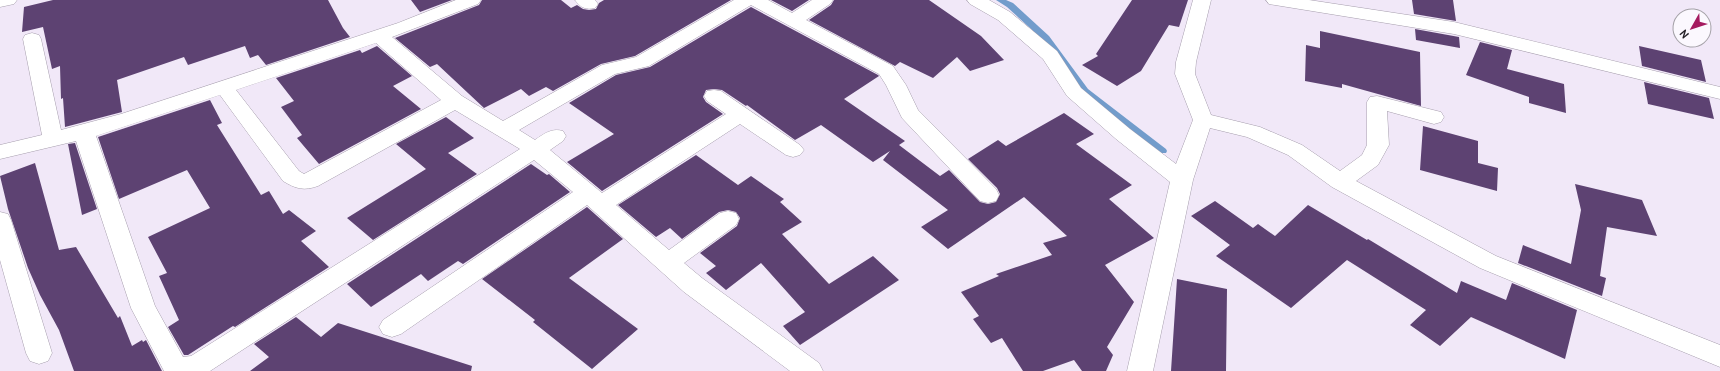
<svg xmlns="http://www.w3.org/2000/svg" width="1720" height="371" font-family="'PT Sans',sans-serif">
<rect width="100%" height="100%" fill="#f1e8f8"/>
<g fill="none" stroke-linecap="round" stroke-linejoin="round">
<path fill="#729ccb" fill-rule="evenodd" d="M996 0H1006L1013 3 1049 36 1088 89 1166 149 1167 151 1166 153H1160L1082 93 1043 40 1007 7Z"/>
</g>
<path fill="#5d4272" d="M53 0H328L343 28 350 37 266 65 258 55 250 58 245 46 188 65 184 57 117 80 122 112 65 127 63 98 61 99 60 66 52 69 43 27 22 32 24 7Z
M411 0H452L420 12Z
M482 0H561L571 8 577 5 583 9 589 10 596 9 599 3 604 0H731L635 56 601 64 553 91 546 87 529 96 521 89 484 108 437 64 430 67 395 38 479 5Z
M771 0H809L792 11Z
M834 0H929L981 36 1004 60 970 71 957 57 933 78 900 62 895 66 809 20 831 5Z
M1132 0H1188L1179 27 1169 25 1141 71 1117 86 1082 65 1098 56 1096 54Z
M1412 0H1453L1456 21 1414 14Z
M751 7 878 75 879 76 844 99 905 141 899 145 940 176 949 170 980 202 988 204 996 202 1000 194 997 188 968 159 998 140 1006 146 1064 113 1094 134 1076 144 1132 185 1109 199 1154 238 1105 265 1134 302 1107 347 1113 355 1106 371H1082L1074 360 1043 371H1023L1002 338 991 343 973 319 979 316 961 292 999 276 996 274 1052 255 1043 243 1067 236 1024 197 948 249 921 227 948 210 883 160 890 151 873 162 821 125 795 140 747 105 746 106 722 90 714 89 706 90 703 97 706 102 723 114 602 191 567 162 614 134 569 103 616 75 650 67Z
M1415 29 1459 37 1460 48 1416 40Z
M1320 31 1420 52 1421 106 1342 84V88L1305 81 1306 45 1320 48Z
M1480 42 1512 50 1507 69 1564 84 1566 113 1529 103V97L1466 75Z
M377 46 412 76 393 86 421 109 319 164 297 138 302 135 281 107 294 101 276 78 360 50 362 53Z
M1639 46 1701 60 1706 82 1642 66Z
M1644 82 1709 98 1714 119 1648 104Z
M210 100 222 123 217 125 261 195 269 191 283 214 289 210 316 231 301 241 329 267 235 327 233 326 188 355H184L168 327 179 320 159 276 167 273 148 237 210 208 187 170 119 199 98 137Z
M446 117 474 138 448 153 477 174 373 240 347 218 426 169 396 144Z
M1423 126 1478 141V163L1498 168 1497 191 1420 170Z
M75 143 97 209 82 215 68 144Z
M696 155 738 185 751 176 784 199 780 202 802 222 782 234 829 284 873 256 899 280 800 345 783 326 805 312 761 263 726 290 706 273 716 266 700 253 737 226 740 218 736 212 728 210 719 212 682 239 670 228 656 237 618 205Z
M35 163 59 250 76 247 118 318 120 316 132 346 142 340 143 342 146 340 162 371H74L59 330 40 295 28 268 8 209 0 176Z
M531 164 547 175 549 174 570 192 463 264 458 261 428 281 421 274 371 307 347 284Z
M1575 184 1642 200 1657 236 1607 227 1600 276 1606 278 1602 296 1518 263 1523 245 1571 264 1581 210Z
M1215 201 1253 228 1258 224 1275 236 1308 205 1367 240 1368 239 1457 293 1461 281 1506 300 1512 283 1577 310 1565 359 1471 317 1440 346 1410 325 1426 310 1347 260 1291 308 1216 256 1230 245 1191 216Z
M587 207 623 239 569 278 638 329 592 369 533 322 535 320 482 279Z
M1177 279 1227 289 1226 371H1171Z
M296 317 321 337 338 323 472 366 471 371H250L269 357 254 344Z"/>
<g fill="none" stroke-linecap="round" stroke-linejoin="round">
<defs>
<path id="minor" d="M0 0H17L14 4 0 7Z
M456 0H481L478 4 392 37 462 96 503 121 602 65 636 57 734 0H768L792 13 812 0H833L830 4 806 20 893 66 906 85 918 110 996 189 999 195 996 201 988 203 980 201 902 118 886 85 879 74 751 5 649 66 615 74 519 130 535 140C545 133 552 128 563 131L566 136 563 141 550 150 602 193 726 114 707 101 704 96 707 91 714 90 721 91 800 145 804 150 800 155 793 157 786 155 740 124 616 205 669 250 720 213 728 211 736 213 739 219 736 225 684 263 702 278 819 363 823 371H790L684 292 587 205 401 334 392 337 383 334 379 327 383 320 573 192 534 160 210 371H164L131 308 76 141 0 159V145L42 135 23 39 25 35 32 33 39 35 41 39 61 130 121 114 398 23ZM376 43 441 100 304 174 299 171 236 90ZM220 95 283 181C296 189 304 191 318 186L455 110 520 149 191 356 183 357 155 306 96 136Z
M575 0H595L598 4 595 8C586 10 581 8 575 0Z
M967 0H989L1010 12 1057 51 1081 88 1130 129 1176 164 1193 120 1175 74 1176 62 1193 0H1211L1196 62 1195 74 1211 115 1260 127 1302 145 1340 171 1362 155 1367 145V102L1370 97 1377 96 1441 112 1444 117 1441 122 1434 124 1387 111 1389 145 1378 165 1356 181 1496 256 1720 345V367L1480 268 1332 187 1288 155 1247 137 1210 128 1193 180 1153 371H1127L1170 182 1116 139 1067 96 1043 59 998 20 970 4Z
M1266 0H1309L1454 22 1720 87V99L1454 34 1275 5 1269 4Z
M0 212 8 214 11 220 52 353 48 361 39 364 30 361 26 353 0 260Z"/>
</defs>
<use href="#minor" stroke="#a69ead" stroke-width="1"/>
<use href="#minor" fill="#fff" fill-rule="evenodd"/>
</g>
<g transform="translate(1692 28) rotate(231)"><circle r="19" fill="#fbf8fe" stroke="#a4a1a7"/>
<path d="M0-3L7 15L0 10L-7 15Z" fill="#a51a60"/>
<text y="-6" font-size="11" font-weight="bold" text-anchor="middle" fill="#221f25">N</text>
</g>
</svg>
